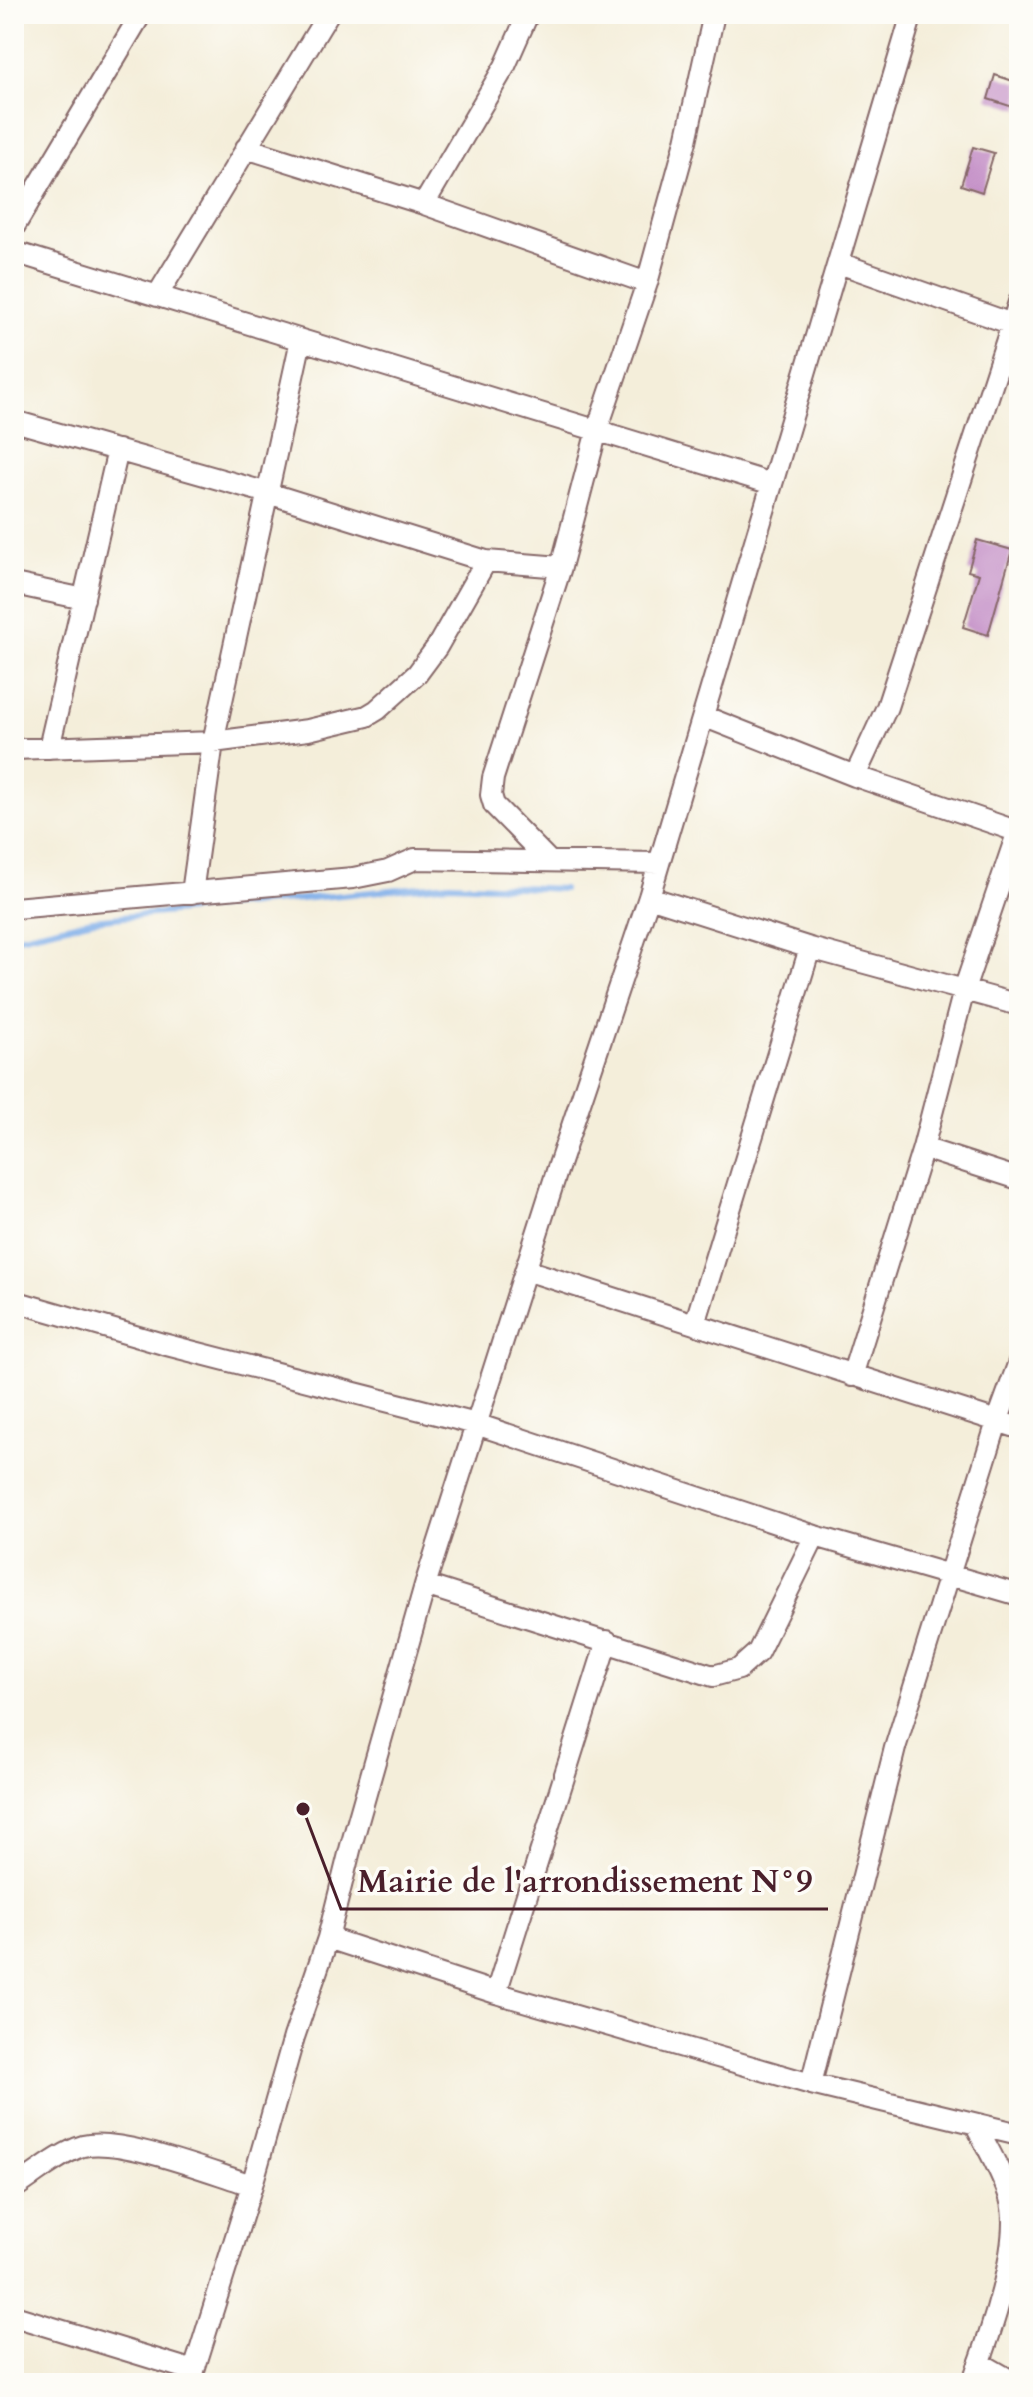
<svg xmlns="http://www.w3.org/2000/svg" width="1033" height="2397" font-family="Cardo,serif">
<rect width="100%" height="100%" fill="#fdfcf7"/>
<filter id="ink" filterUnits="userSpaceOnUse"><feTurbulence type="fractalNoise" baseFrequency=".0125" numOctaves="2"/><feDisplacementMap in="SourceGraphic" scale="16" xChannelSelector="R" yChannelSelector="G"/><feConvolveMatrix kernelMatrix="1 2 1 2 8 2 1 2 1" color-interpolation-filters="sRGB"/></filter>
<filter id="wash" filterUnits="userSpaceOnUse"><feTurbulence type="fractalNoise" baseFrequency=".006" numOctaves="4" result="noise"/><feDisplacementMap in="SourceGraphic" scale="32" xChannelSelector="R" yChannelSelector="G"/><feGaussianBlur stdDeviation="1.8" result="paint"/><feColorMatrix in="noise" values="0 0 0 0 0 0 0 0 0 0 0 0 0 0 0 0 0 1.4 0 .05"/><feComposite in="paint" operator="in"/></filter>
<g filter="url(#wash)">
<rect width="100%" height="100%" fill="#f4eeda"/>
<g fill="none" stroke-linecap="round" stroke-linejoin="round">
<path stroke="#7faee9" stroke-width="6" d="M14 938 93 920 450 884 563 889"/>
</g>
<g id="blocks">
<path fill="#c591c8" d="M995 75 1019 83V109L988 99Z
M973 147 994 153 982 192 961 185Z
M977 540 1012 550 988 635 963 627 979 574 968 571Z"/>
</g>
</g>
<g filter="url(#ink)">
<use href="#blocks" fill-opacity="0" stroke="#866768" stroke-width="2"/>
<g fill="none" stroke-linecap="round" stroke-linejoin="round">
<defs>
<path id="minor" d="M246 148 424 204 647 283
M424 204 505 66 528 14
M14 227 141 14
M14 252 772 484
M839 263 1012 324 1019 302
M157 296 328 14
M14 421 268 493 486 561 561 567
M14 584 84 599
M703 716 855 776 1019 832
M49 748 118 450
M14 749 213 742 308 730 367 716 377 710 417 674 437 647 486 561
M855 776 887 707 1012 324 1019 326
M549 861 494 805 491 795 493 778 561 567 597 430 647 283 686 141 714 14
M192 893 213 742 301 340
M649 897 810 948 1019 1005
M14 908 353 878 388 871 415 859 659 863
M923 1148 1019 1179
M526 1270 1019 1428
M14 1301 163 1344 476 1424 815 1536 1019 1595
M695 1324 810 948
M852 1376 923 1148 964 990 1019 828
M425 1585 713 1676 739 1669 758 1652 815 1536
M328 1938 496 1993 811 2084 1019 2134
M496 1993 607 1641
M811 2084 895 1748 997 1422 1019 1362
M14 2188C33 2176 62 2152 83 2146 122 2137 212 2173 252 2185
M14 2316 194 2371
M980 2363 1015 2383
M190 2383 252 2185 294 2037 328 1938 351 1846 425 1585 557 1171 649 897 912 14
M972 2383C989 2339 1023 2242 1010 2198 1003 2173 987 2148 976 2125"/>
</defs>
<use href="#minor" stroke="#866768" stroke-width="24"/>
<use href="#minor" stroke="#fff" stroke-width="20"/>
</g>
</g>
<path fill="none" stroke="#4a1f2b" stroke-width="3" d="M303 1809L341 1909H828"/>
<circle fill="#4a1f2b" stroke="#fdfcf7" stroke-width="3" cx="303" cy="1809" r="8"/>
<g font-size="32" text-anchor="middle" font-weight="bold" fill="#4a1f2b" stroke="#fdfcf7" stroke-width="7" stroke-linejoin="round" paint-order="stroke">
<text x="585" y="1892">Mairie de l'arrondissement N°9</text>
</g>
<rect width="1033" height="2397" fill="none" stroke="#fdfcf7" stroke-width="48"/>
</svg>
